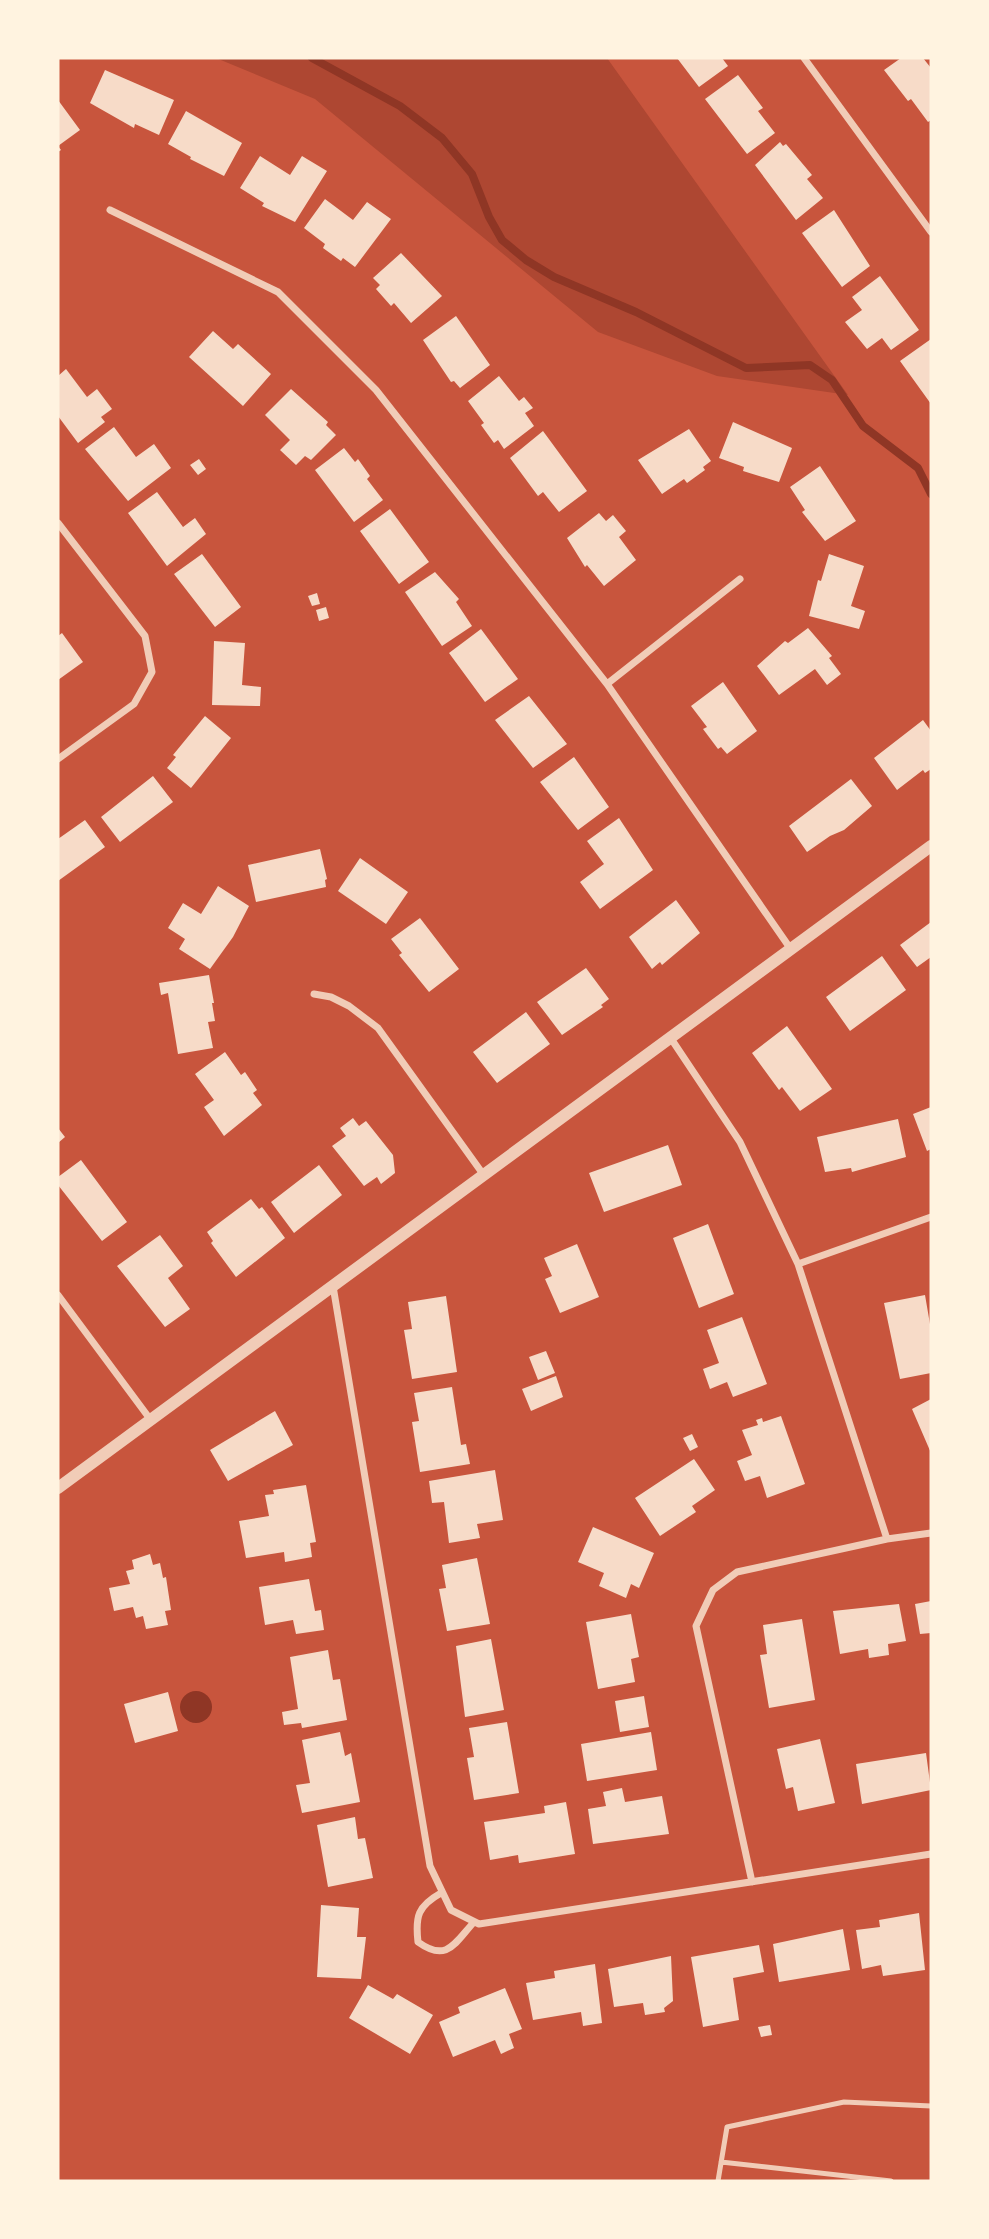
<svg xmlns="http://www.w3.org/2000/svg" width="989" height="2239" font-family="'DejaVu Sans',sans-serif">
<rect width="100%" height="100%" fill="#c8553d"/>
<path fill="#ae4732" d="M216 58H607L848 395 717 376 598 332 315 99Z"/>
<path fill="#8f3625" d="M180 1707a16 16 0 1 1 32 0a16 16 0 1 1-32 0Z"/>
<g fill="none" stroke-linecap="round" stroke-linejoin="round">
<path stroke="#8f3625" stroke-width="8" d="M312 58 400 106 442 138 472 174 489 217 502 240 526 260 554 277 636 312 746 368 810 365 832 380 863 426 918 468 931 494"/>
</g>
<path fill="#f7dbc8" d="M677 58H722L728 66 699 87Z
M901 58H923L931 68V120L928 122 911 99 908 101 884 70Z
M105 70 174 100 159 135 135 124 134 128 90 103Z
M738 75 763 108 758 111 775 133 747 154 705 99Z
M58 100 80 130 58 146 61 150 58 152Z
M186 111 242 143 224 176 190 159 191 157 168 144Z
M780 142 783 146 786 144 812 175 807 179 823 198 796 220 755 165Z
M260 156 290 175 302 156 327 171 295 222 262 206 264 203 240 188Z
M325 199 353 220 367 202 391 219 355 267 343 258 341 261 323 248 325 244 304 228Z
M834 210 870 266 842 287 802 233Z
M401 253 442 296 411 323 394 303 391 306 376 289 380 285 373 278Z
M880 276 919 330 891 350 882 338 867 349 845 322 862 310 852 297Z
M456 316 490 365 460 388 454 381 451 382 423 340Z
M213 331 233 349 238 344 271 374 243 406 189 357Z
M931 339V404L900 361Z
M66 369 87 397 97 389 112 409 101 417 105 422 78 443 58 416V376Z
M499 376 519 401 524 397 533 408 525 413 534 426 504 449 498 440 494 443 481 425 484 423 468 401Z
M291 389 328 422 326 425 336 435 311 460 305 456 296 465 280 450 290 440 265 415Z
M733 422 792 448 779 482 743 471 744 467 719 458Z
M114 427 136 457 154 444 171 468 128 501 85 449Z
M689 429 711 461 703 467 705 470 687 483 684 479 662 494 638 460Z
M543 431 587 491 559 512 543 492 538 496 510 458Z
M344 448 355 462 358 459 370 476 367 479 383 500 354 522 315 470Z
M199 459 206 469 198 475 190 465Z
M820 466 856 521 825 541 802 512 805 510 790 487Z
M157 492 183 527 195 518 206 534 167 566 128 513Z
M390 509 429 562 399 584 360 531Z
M599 513 606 521 613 515 626 531 619 537 636 560 604 586 587 565 585 567 567 538Z
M202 554 241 607 215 627 174 574Z
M829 554 864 566 851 606 865 611 859 629 809 616 818 580 821 581Z
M435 572 459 599 456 602 472 626 442 646 405 592Z
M317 593 320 604 312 606 308 596Z
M326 607 329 618 319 621 316 610Z
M808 628 832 656 829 658 841 674 827 685 815 669 779 695 757 666 785 641 788 643Z
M481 629 518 679 485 702 449 653Z
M62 633 83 662 58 680V636Z
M214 641 245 643 242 685 261 687 260 706 212 705Z
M723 682 757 731 727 754 721 747 718 749 703 729 707 727 691 706Z
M529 696 567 744 533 768 495 720Z
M205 716 231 738 191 788 167 768 176 757 173 755Z
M923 720 931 731V769L925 773 923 770 897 790 874 758Z
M574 757 609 807 578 830 540 782Z
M153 776 173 802 120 842 101 817Z
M851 779 872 806 844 830 830 836 807 852 789 826Z
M619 818 653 870 600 909 580 882 604 864 587 841Z
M85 820 105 847 58 881V839Z
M320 849 327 879 325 880 326 887 256 902 248 865Z
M360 858 408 892 386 924 338 891Z
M218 886 249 906 233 937 210 969 179 949 185 939 168 928 183 903 201 914Z
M676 900 700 933 662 965 660 962 652 969 629 937Z
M420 918 459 969 429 992 399 955 402 953 391 939Z
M931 922V957L917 967 900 945Z
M882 956 906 990 850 1031 826 997Z
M586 968 609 999 601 1005 603 1007 562 1035 537 1002Z
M209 975 214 1003H212L215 1021 208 1022 213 1048 178 1054 168 993 161 995 159 983Z
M526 1012 550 1044 497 1083 473 1052Z
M787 1026 832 1089 800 1111 782 1087 779 1090 752 1053Z
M225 1052 241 1075 245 1072 257 1090 253 1093 262 1105 224 1136 204 1107 214 1100 195 1074Z
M931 1107V1149L927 1151 913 1114Z
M353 1118 359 1126 366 1121 393 1155 395 1173 381 1184 377 1177 364 1186 332 1146 346 1136 340 1128Z
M898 1119 906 1157 852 1172 851 1168 825 1172 817 1137Z
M58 1128 65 1137 58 1143Z
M668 1145 682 1185 604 1212 589 1173Z
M81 1160 127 1222 102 1241 58 1185V1177Z
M319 1165 342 1195 294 1233 271 1202Z
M251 1199 259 1209 262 1207 285 1238 236 1277 211 1243 213 1241 207 1232Z
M708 1224 734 1294 699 1308 673 1238Z
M160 1235 183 1266 168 1278 190 1309 165 1327 117 1266Z
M577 1244 599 1297 560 1313 545 1279 552 1276 544 1258Z
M925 1295 931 1330V1373L900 1379 884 1303Z
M446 1296 457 1372 412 1379 404 1330 412 1329 408 1302Z
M742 1317 767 1384 733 1397 727 1382 710 1389 703 1369 719 1363 707 1330Z
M546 1351 555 1373 538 1380 529 1357Z
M556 1376 563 1397 531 1411 522 1389Z
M452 1387 461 1445 466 1444 470 1464 420 1472 412 1422 419 1421 414 1393Z
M931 1399V1453L912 1409Z
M275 1411 293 1445 228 1481 210 1450Z
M781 1416 805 1484 767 1498 760 1476 745 1481 737 1461 752 1455 742 1430 758 1425 756 1420 762 1418 763 1422Z
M692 1434 698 1447 690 1451 683 1438Z
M694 1459 715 1490 692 1506 696 1512 660 1536 635 1498Z
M495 1470 503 1520 477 1524 480 1538 449 1543 444 1502 432 1503 429 1481Z
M306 1485 316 1542 310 1543 312 1557 285 1562 284 1552 246 1558 239 1521 269 1516 265 1495 274 1494 273 1490Z
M593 1527 654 1553 639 1588 631 1584 626 1598 599 1586 604 1573 578 1562Z
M150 1554 153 1565 160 1563 163 1578 166 1577 171 1610 165 1611 168 1625 146 1629 143 1616 136 1618 133 1607 114 1611 109 1588 130 1584 126 1571 134 1569 132 1560Z
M477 1558 490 1624 447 1631 439 1589 446 1588 442 1565Z
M309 1579 315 1611 321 1610 324 1630 296 1634 293 1620 265 1625 259 1587Z
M931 1601V1633L920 1634 915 1604Z
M899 1604 906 1641 888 1644 889 1655 869 1658 868 1649 840 1654 833 1611Z
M631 1614 639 1657 631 1659 635 1682 598 1689 586 1622Z
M802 1619 815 1700 769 1708 760 1655 767 1654 763 1625Z
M491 1639 504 1710 465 1717 456 1646Z
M328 1650 333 1680 340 1679 347 1720 302 1728 301 1723 284 1725 282 1712 298 1709 290 1657Z
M168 1692 178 1731 135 1743 124 1704Z
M644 1696 649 1727 620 1732 615 1701Z
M507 1722 519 1793 474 1800 467 1758 474 1757 469 1728Z
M340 1732 345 1756 351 1753 360 1802 302 1813 296 1785 310 1783 302 1740Z
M651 1732 657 1770 587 1781 581 1744Z
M820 1739 835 1803 798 1811 793 1787 786 1789 777 1749Z
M926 1753 931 1790 862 1804 856 1764Z
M622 1788 625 1802 662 1796 669 1834 593 1844 588 1809 606 1806 603 1792Z
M566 1802 575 1854 519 1863 518 1855 490 1860 484 1822 545 1813 544 1806Z
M355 1817 358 1839 365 1838 373 1878 328 1887 317 1825Z
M321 1905 359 1908 357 1937H366L361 1979 317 1977Z
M919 1913 925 1970 883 1976 881 1965 862 1969 856 1930 880 1927 879 1920Z
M843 1929 850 1970 779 1982 773 1944Z
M759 1945 764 1972 733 1978 739 2020 703 2027 691 1957Z
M671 1956 673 2001 664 2008 665 2012 645 2015 643 2003 614 2007 608 1969Z
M595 1964 602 2023 583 2026 581 2012 533 2020 526 1983 555 1978 554 1971Z
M368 1985 393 1999 397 1994 433 2015 410 2054 349 2018Z
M505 1988 522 2029 509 2034 514 2048 501 2054 495 2040 453 2057 439 2022 460 2013 458 2007Z
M770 2025 772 2035 761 2037 758 2027Z"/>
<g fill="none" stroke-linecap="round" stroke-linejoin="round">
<path stroke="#f1ccb7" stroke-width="5" d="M721 2162 891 2181
M718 2181 727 2127 844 2102 931 2106"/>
<path stroke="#f1ccb7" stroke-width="7" d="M804 58 931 232
M110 210 278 292 376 390 607 684 790 948
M58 523 145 636 152 672 134 704 58 759
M607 684 740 579
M314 994 331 997 349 1006 378 1028 483 1174
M670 1037 740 1142 798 1264 887 1539
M798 1264 931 1217
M333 1286 430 1866 451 1910 479 1924 931 1854
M58 1295 150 1419
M752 1882 696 1626 713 1590 737 1572 887 1539 931 1533
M441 1893C418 1906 415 1916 418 1942 447 1963 455 1943 474 1922"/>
<path stroke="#f1ccb7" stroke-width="12" d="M58 1488 931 846"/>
</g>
<rect width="989" height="2239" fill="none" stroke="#fff3e0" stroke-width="119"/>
</svg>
